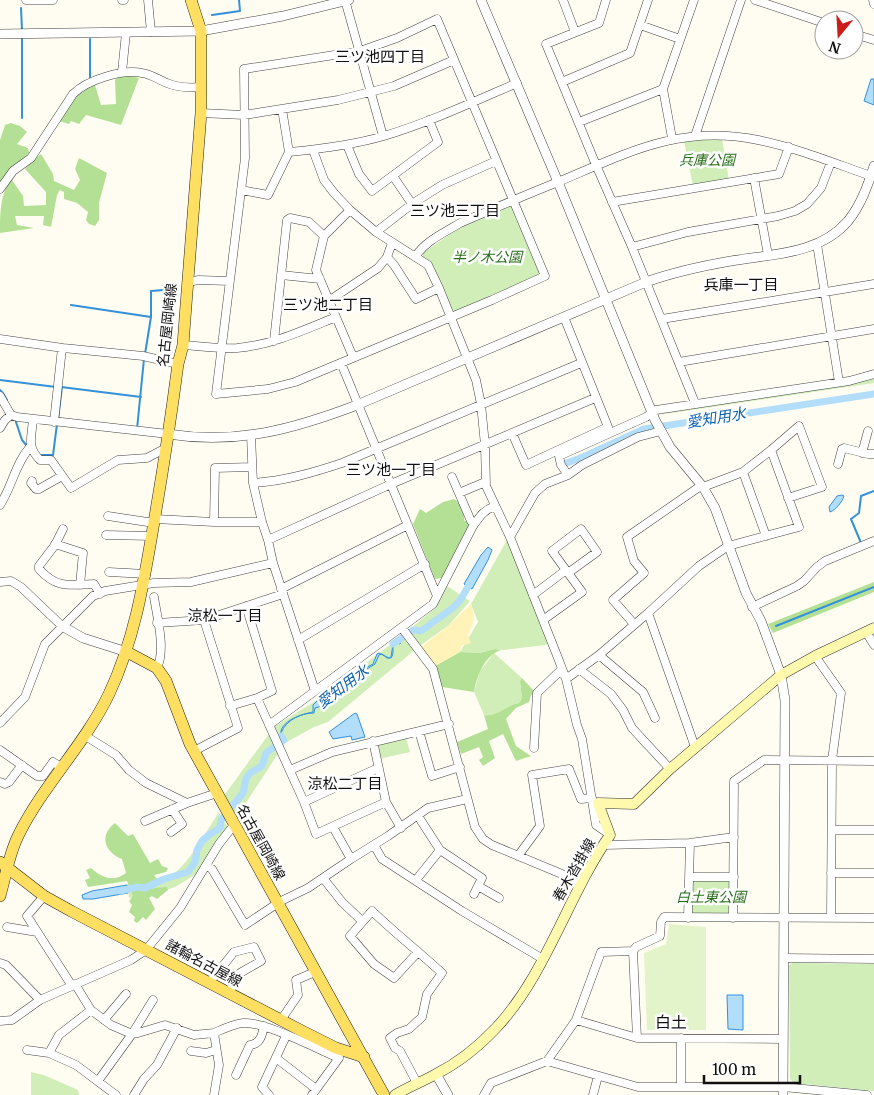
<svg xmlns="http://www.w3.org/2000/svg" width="874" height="1095" font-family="Merriweather,'Noto Sans JP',serif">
<rect width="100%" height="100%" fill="#fffdf2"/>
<path fill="#d1eeb8" d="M703 139H722L729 180 693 186 684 141Z
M509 206 513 207 540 273 539 275 455 311 452 310 434 267 423 257V253L459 228Z
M874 378V383L664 414 661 412Z
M507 540 549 643 545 645 504 650 495 649 480 653 460 652 478 622 471 604Z
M447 586 470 601 449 625 417 648 328 722 314 727 285 743 236 818 223 797 274 727 320 698 399 638 434 609Z
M494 653 522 678 520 681 522 698 519 703C506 705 498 717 484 715L474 692 480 671Z
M406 738 410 752 379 759 377 747 378 743Z
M219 812 228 828 200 872 175 887 154 894 129 898 127 884C140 882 161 882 172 875 188 865 208 828 219 812Z
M694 879H728L730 881 729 915H694L692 912V881Z
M792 963 874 964V1091L794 1083 790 1079 789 966Z
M31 1072 44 1075 78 1090 79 1095H31Z"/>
<path fill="#b4e095" d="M129 76 139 78 121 125 86 115 79 124 71 121 69 124 59 121C70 103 76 94 95 85L101 105 116 104 115 80 118 77Z
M11 123 20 126 27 132 17 144 28 148 29 153 11 169 0 183V140L5 125Z
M41 154 53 174 54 181 74 190 80 180 75 169 79 158 107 173 99 203V220L95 226 89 224 86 220 88 212 77 203 64 199V192L60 190 57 195 51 227 43 225 44 216H15L17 225 34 228 0 233C0 215 0 191 12 180L23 196 24 206 46 205V192L25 169 32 161Z
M454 499C463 504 464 510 464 520L470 524 443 578 435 579 413 524 420 509 426 513 443 502Z
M874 582V592L773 633 768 624Z
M495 649 501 650C484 656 477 676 474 692L442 687 435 666 460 652 480 653Z
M522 678 535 692 531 695 529 702 516 708 506 719 516 746 531 756 516 761 503 734 489 741 495 758 483 766 479 760 483 757 479 747 461 754 457 742 488 729 484 715C498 717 506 705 519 703L522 698 520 681Z
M115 823 128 836 133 834 150 863 158 859 162 866 168 868 166 872 154 875 158 880 144 886 148 890 154 888 167 887 168 890 157 899 152 896 149 898 155 909 146 920 143 917 137 923 134 921 135 917 129 912 132 905 129 901 133 896 127 881 88 887 85 880 90 878 86 870 91 868C101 877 113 883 126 873L122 859C104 852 99 835 115 823Z"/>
<path fill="#fff3ba" d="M471 604C476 617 474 623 468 635L471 643 462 646 460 652 435 666 420 648 449 625Z"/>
<path fill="#e4f4ca" d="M669 924 706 927V1030H647L644 953 666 944Z"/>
<path fill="#b2ddfb" stroke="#3390d9" d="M871 79H874V105L864 101Z
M842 495 844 496C842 502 836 510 830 512L829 507 837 496Z
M488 547 492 550 488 560 472 589 464 584 481 555Z
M397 639 401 641 400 644 395 642C391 648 395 653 391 658H387L382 654 379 655 375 664 357 675 335 699 325 705 315 708 314 713C301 713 286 720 281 733L283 738H286V741L282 740C274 723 301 714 313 712V705L320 698 321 700 333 689 335 690V688L337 686 338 687 342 684 343 688 360 671 373 664 377 654 379 653 389 658 391 657 393 644Z
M355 713 357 714 365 737 352 740 351 736 333 739 329 732Z
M127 885 128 893 93 899H83L82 895 92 891Z
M727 995H743V1030L728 1029Z"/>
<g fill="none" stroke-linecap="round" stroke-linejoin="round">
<path stroke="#3390d9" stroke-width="2" d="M21 8 22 30
M212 15 240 11 239 0
M22 37V118
M90 39V78
M71 305 151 317
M145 354 151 317V291L176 289
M0 380 56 387
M61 387 141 397
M0 390 3 393 7 400
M15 419 22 440 27 446
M58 420 62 387
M137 429 144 359
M40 455H53L57 424
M861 543 851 519 859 513 861 496 874 491
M776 626 874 587"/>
<path stroke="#b2ddfb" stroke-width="7" d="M564 464 583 457 644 429 874 394
M393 644 413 630 421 631 454 607 461 599 473 578
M120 891 137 887 145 888 164 879 188 872 195 862 197 850 202 841 210 834 220 828 221 820 243 793 246 779 250 773 262 766 266 753 284 740 281 736"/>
<defs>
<path id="minor" d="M26 0H53
M122 0H124
M148 0 151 32
M345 0 383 136
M563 0 575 32
M606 0 599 23 546 44 596 165 632 247 695 403
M755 0 824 23
M873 0 874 4
M437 19 545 276 492 300 295 382 268 389 216 394 245 158 244 69 360 51 397 38Z
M640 25 680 39
M854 34 874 40
M122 72 126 33
M562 82 630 53 648 0
M201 113 244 115 338 100 394 86 454 60
M579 122 663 89
M695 136 741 0
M672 138 663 89 694 0
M347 145 359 174 372 191 438 142 429 120
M313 150 324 180 334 193 350 210 376 232 428 265 439 288 476 380 481 404 485 445 486 486 510 537 558 658 566 679 577 725 582 739 596 825 609 834
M289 152C321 149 353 145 384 136 430 122 473 102 517 83
M393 176 412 204
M754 178 768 255
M0 189 13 171 31 158 73 94C87 80 122 69 142 73 151 74 159 80 167 83 178 88 189 88 201 87
M241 190 268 195 289 152 282 109
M612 202 779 174 789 147
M350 210 324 236 316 270 353 357
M376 232 412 204 442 185 496 161
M817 244 839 382
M632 247 688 232 778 216 795 211 807 204 821 188 831 162
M387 257 394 265 416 299 439 288
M415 257C425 241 444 233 460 223 493 209 525 195 558 182 627 153 680 124 758 140 798 148 836 164 874 177
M281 275 320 279
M187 282 199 280 229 281
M330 300 378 268 387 257 392 243
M662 319 874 284
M0 339 63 348 143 356 178 364
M274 341 287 220 290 218 309 222 324 236
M183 345C201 346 219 349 237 348 272 345 304 330 336 317
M679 362 874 329
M341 363 437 596
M0 396 11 415 17 417 168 434
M33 419C32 437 26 446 40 460H51L71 488 118 460 147 458 166 448
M54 422 62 348
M0 428 5 420 11 415
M512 433 526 465 608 427 564 317
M251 435 253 483 262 522 268 540 273 563 315 691
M862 453 868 431
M838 464 842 449 844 448 868 454H874
M743 472 766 536
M568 475 561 465 559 456 646 417 656 410 849 381 874 374
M452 477 471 521 475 523
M32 481 31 483 36 489H39L62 476
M253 483C284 481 312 473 342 463L581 363
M703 487 743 472 771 450 799 426 822 487 788 498
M459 493 483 483H486
M0 505C12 487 15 464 30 447
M108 516 154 523
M155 519 214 522H262
M214 522 215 468 252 467
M63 529 55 545 39 566V569C57 589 69 585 94 584L100 594
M106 535 152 536
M510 537 535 493 545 484 568 475 582 465 638 437 661 431
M268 540 391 484 595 398
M55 544 83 553 80 585
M109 572 146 574
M0 582 11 581 21 587 62 626
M281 589 408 525
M533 595 566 570
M154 597C157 617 166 649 157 668
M752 607 797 586 804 581 817 567 825 561 874 541
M648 613 695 747
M543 620 582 592 552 551 581 529 597 552 568 573
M157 623 204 620 283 594
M634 624 613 600 644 573 634 561 627 537 702 485
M402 628 433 669 475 827 483 839 492 845 581 882
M866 632 874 645
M298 640 425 564
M599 655 643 692 655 718
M815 656 841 693 832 760 831 918
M579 669 611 694 623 710 632 728 670 769
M566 679 599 655 648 613 699 566 728 546 799 527 771 450
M257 698 304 802 316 834 386 802
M230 706 257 698 272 691 246 606
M0 723 25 697 45 644 93 596 105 591 154 583 191 582 273 563
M269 725 433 604 473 526C480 516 484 510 495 506
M419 731 432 776 460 767
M84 735 116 755 129 770 146 783 187 803 217 793
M373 741 386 802 401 828
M534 748 537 693 562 669
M0 750 37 776H43L53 762 61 767
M194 751 238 728 204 620
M290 770 332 752 449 724
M0 782 5 784 9 782 22 765
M304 802 378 768
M418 816 440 850 482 878 474 894
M145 821 187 803
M333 827 351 859
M832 830H874
M171 832 182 824 172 809
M374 845 382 859 462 911 543 959
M604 845 690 843
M518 856 540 826 532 775 569 769 581 799 592 798
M206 866 212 869 245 925 281 901 308 888 351 859 388 836 428 808 467 799
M831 873H874
M689 877H734
M323 878 342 902 362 921
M416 880 440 850
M478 886 499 898
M44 896 27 916 72 986
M688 918 690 843 734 837
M733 918 734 781 764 760 874 761
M7 927 37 932
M633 951 637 1038
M784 958 874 959
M0 963 6 965 40 1000
M209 983 234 952 254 947 261 961 240 973 229 993
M75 984 91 1010 111 1025 132 1034 138 1033 165 1025 194 1035 214 1033 219 1065 214 1095
M104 1020 126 994
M281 1020 298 995 296 980 315 972
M576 1020 637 1038 783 1039
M0 1021 12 1020 40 1000 131 960 146 950 180 908 219 844 234 825
M214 1033C223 1029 233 1024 243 1023 264 1021 317 1049 339 1058L312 1095
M27 1050 49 1053 76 1065 116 1095
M191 1051 206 1053 216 1050
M49 1053 59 1035 91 1010
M276 1058 316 1089
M547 1061 638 1087H783L867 1095
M236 1075 250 1045C260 1044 262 1036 264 1026
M98 1081 132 1034 153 1000
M417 1083 400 1051 395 1048 390 1038 397 1033 409 1029 422 1017 427 994 442 973C419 952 395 933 372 911L350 936 374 964 394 978 418 952
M681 1087V1038
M134 1095 144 1079 157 1065 177 1028
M269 1095 262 1087 286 1036
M484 1095 491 1083 547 1061 576 1020 601 952 633 951 636 947 660 936 661 922 664 917 874 918
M593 1095 598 1076"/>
<path id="tertiary" d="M481 0 558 182 655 420 670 447 703 487 715 508 746 593 761 621 781 675 785 700 783 1095
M0 34 201 31 283 16 349 0
M168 434C237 445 294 429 357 405L646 282C674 272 702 266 731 261 771 254 819 255 848 221 861 205 868 185 874 166
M62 626 83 638 127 652
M436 1074 448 1095"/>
<path id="secondary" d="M395 1095C408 1087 422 1082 436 1074 458 1063 479 1046 496 1028 546 975 568 895 610 835L598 803 634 804 670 769 781 675 815 656 874 628"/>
<path id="primary" d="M127 652 157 668 166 681 190 744 384 1095
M0 862 44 896 71 911 304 1032 336 1048 364 1057
M0 896C6 875 9 853 19 834 44 784 85 744 109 694 135 639 144 581 154 522 163 470 171 417 178 364L183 345 185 318 201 113V31L191 0"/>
</defs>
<use href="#minor" stroke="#434343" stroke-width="9"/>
<use href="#tertiary" stroke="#434343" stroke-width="10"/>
<use href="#secondary" stroke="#323232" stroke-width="11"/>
<use href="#primary" stroke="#212121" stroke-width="12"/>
<use href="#minor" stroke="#fff" stroke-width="8"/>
<use href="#tertiary" stroke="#fff" stroke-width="9"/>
<use href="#secondary" stroke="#fff9ad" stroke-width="10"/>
<use href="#primary" stroke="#ffdf62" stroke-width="11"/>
</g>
<g text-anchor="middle" stroke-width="5" stroke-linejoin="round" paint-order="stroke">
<g font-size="14" font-style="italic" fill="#276e19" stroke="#fff">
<text x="707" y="165">兵庫公園</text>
<text x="487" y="262">半ノ木公園</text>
<text x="711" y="902">白土東公園</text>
</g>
<g font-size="14" fill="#101010" stroke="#fff">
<text transform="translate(167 325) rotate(-84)" y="5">名古屋岡崎線</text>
<text transform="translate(261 842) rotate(61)" y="5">名古屋岡崎線</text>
<text transform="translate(574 870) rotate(-60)" y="5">春木沓掛線</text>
<text transform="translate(204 963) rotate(28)" y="5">諸輪名古屋線</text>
</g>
<g font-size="15" fill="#101010" stroke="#fff">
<text x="380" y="62">三ツ池四丁目</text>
<text x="455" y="216">三ツ池三丁目</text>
<text x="741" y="290">兵庫一丁目</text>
<text x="328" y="310">三ツ池二丁目</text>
<text x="391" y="475">三ツ池一丁目</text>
<text x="225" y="621">涼松一丁目</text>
<text x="345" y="789">涼松二丁目</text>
</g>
<g font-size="15" font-style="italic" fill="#0d61ad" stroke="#fff">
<text transform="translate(716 418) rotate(-9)" y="5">愛知用水</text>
<text transform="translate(343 687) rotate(-37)" y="5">愛知用水</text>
</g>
<g font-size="16" fill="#101010" stroke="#fff">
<text x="671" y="1028">白土</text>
</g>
</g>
<g transform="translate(839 35) rotate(198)"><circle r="24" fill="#ffffff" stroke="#9f9f9f"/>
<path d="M0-4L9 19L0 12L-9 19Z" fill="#cd1b1c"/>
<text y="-8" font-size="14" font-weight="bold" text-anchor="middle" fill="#101010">N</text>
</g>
<path d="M704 1075v8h96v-8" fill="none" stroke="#101010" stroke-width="2.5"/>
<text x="712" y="1075" font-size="15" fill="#101010" stroke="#ffffff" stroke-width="4" paint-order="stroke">100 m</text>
</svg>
